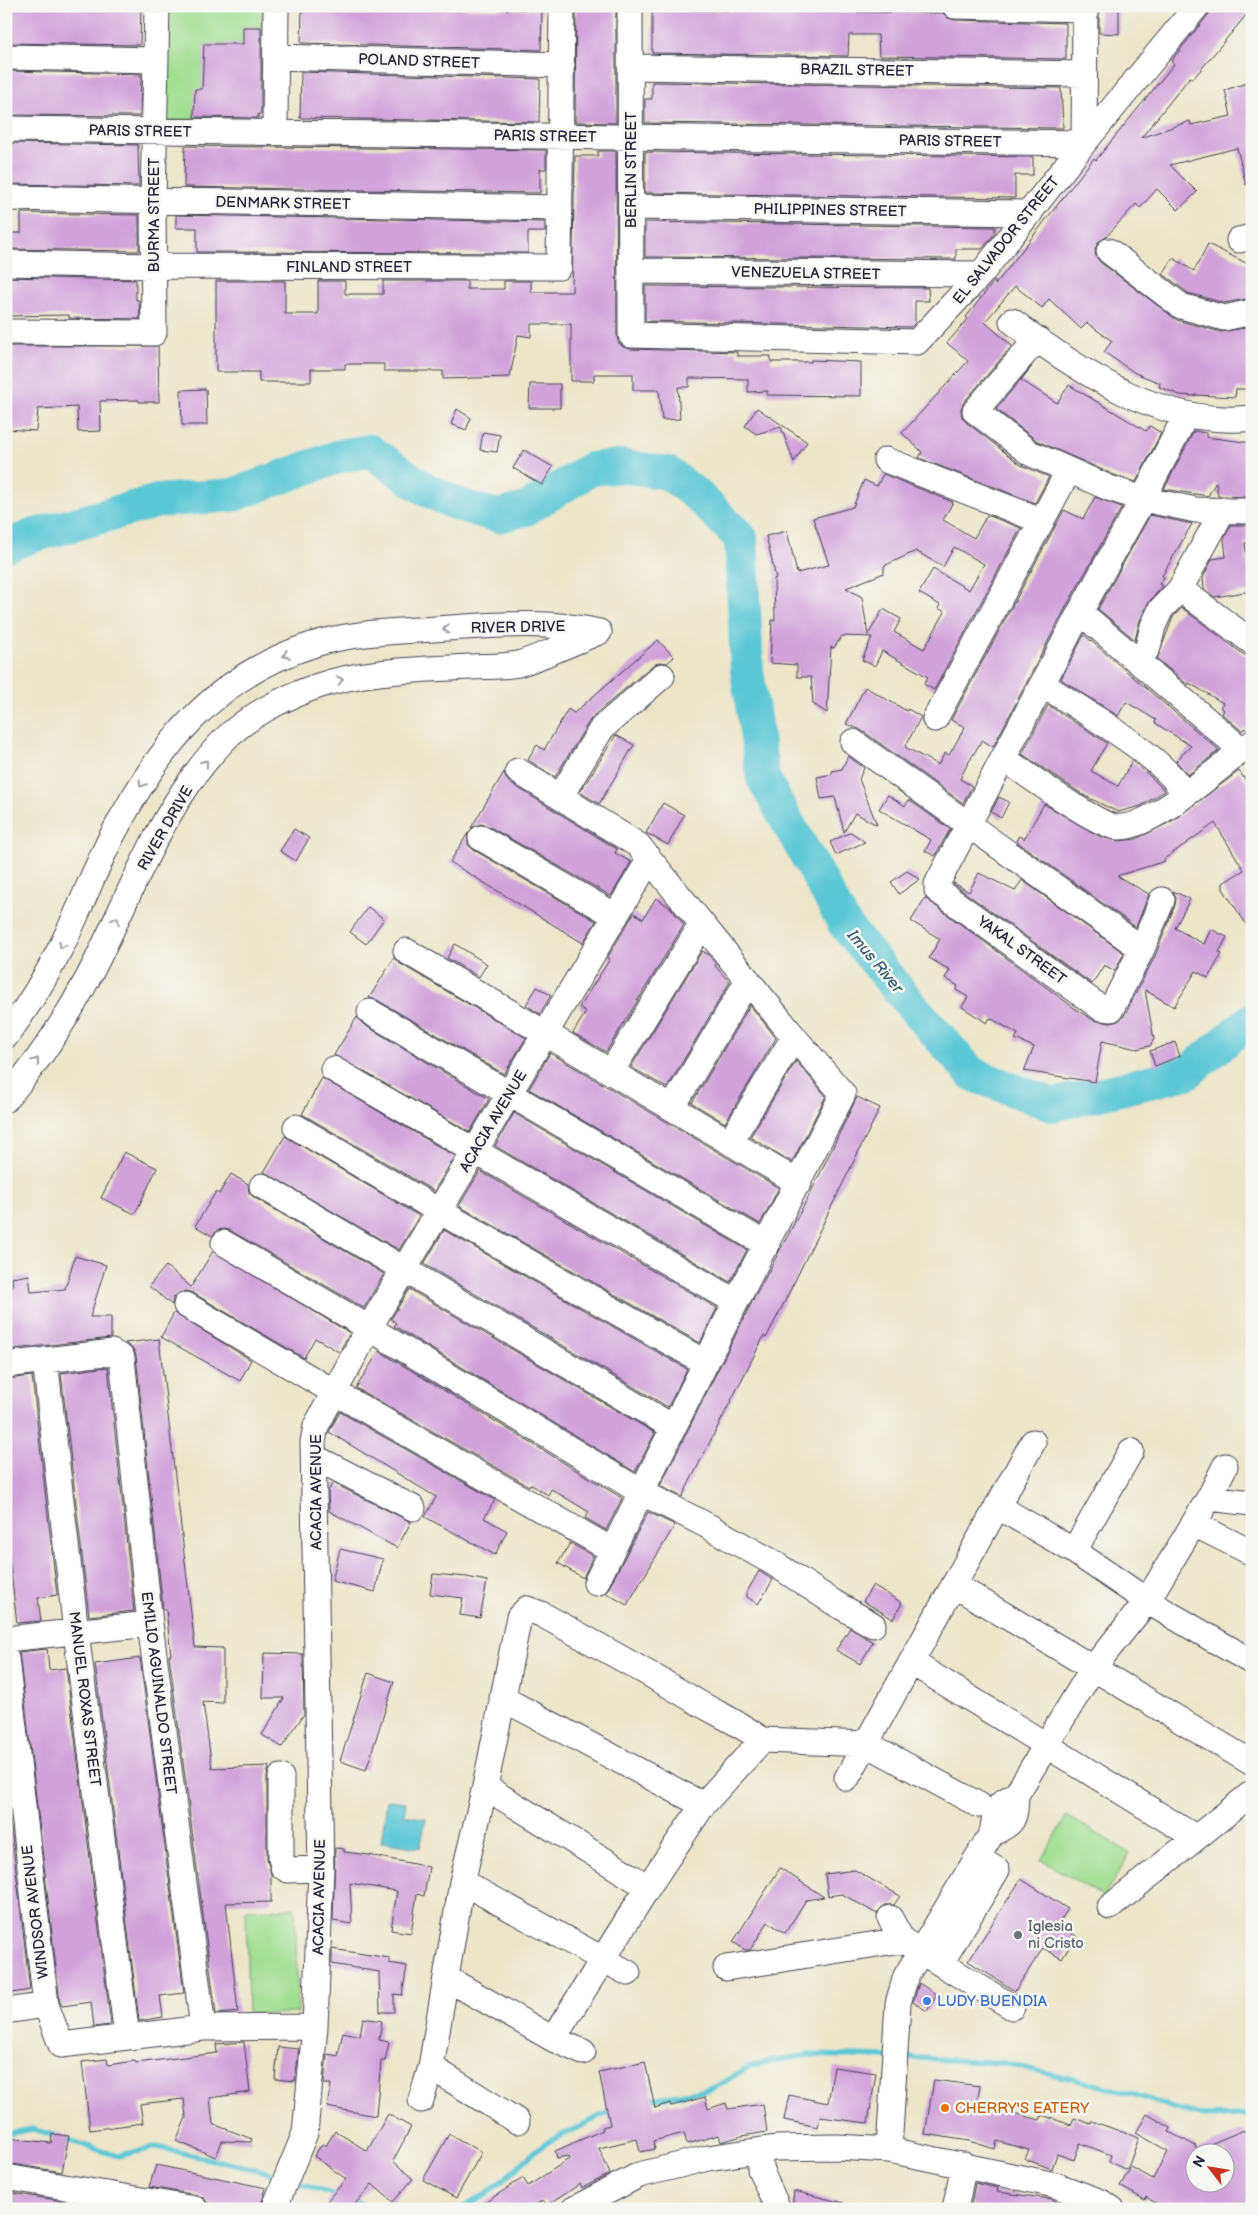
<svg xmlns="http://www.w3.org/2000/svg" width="1258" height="2215" font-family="'Balsamiq Sans',sans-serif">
<rect width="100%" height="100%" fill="#f6f6f2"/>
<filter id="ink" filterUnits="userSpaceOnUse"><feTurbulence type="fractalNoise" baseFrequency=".02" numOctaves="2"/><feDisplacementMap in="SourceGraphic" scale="10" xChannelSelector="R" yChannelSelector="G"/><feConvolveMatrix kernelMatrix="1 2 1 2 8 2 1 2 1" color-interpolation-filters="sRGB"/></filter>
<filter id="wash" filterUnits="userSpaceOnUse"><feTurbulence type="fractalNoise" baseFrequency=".0096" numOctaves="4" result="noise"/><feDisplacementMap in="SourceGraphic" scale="20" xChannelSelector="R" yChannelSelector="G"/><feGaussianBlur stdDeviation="1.12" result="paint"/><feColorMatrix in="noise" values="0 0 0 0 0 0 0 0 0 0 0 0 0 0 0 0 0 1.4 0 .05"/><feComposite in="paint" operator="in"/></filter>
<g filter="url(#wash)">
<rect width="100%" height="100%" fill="#ece5c9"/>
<path fill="#a1de92" stroke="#628066" d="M160 6H263L259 124 157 127Z
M1067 1816 1130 1853 1104 1897 1041 1860Z
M295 1908 298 2013 248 2014 246 1910Z"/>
<path fill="#5cc7d5" stroke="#3f7488" d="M387 1800 406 1802 404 1815 426 1819 420 1848 381 1842Z"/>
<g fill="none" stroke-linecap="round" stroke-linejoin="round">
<path stroke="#5cc7d5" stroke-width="5.5" d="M901 2057 1003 2063 1086 2082 1133 2094 1173 2108 1204 2116 1252 2115
M647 2100 714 2088 752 2065 808 2055 889 2057
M6 2134 33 2129 118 2156 156 2147 263 2171 281 2177
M293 2181 338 2196
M349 2200 376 2209
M461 2209 486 2195 544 2144 601 2116 615 2111"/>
<path stroke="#5cc7d5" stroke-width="34" d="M6 546 32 536 158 501 233 495 340 456 370 451 425 489 459 505 498 516 526 509 591 469 621 466 668 473 699 497 741 538 747 671 763 778 845 925 911 1005 972 1074 1053 1105 1187 1073 1252 1019"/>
</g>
<g id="blocks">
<path fill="#d0a2d9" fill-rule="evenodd" d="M6 6H141L140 45 6 43Z
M576 6H616V123L575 122Z
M1099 6H1119V34L1099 33Z
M1211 6H1252V8L1193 79 1190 77 1141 138 1190 121 1191 125 1231 116 1225 90 1247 83 1252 98V184L1246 185 1237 148 1170 165 1197 192 1178 210 1157 189 1140 208 1136 204 1106 237 1098 242 1095 250 1096 257 1100 262 1177 320 1221 332 1251 327 1252 389H1236L1235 397 1195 395V396L1180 395 1159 387 1160 383 1135 373 1104 352 1112 341 1087 323 1081 329 1049 299 1042 308 1015 286 985 322 1012 346 964 402 961 409 962 417 966 422 1021 465 1049 477 1035 503 919 458 922 452 902 433 968 361 947 343 968 319 966 317 995 280V285L1094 158 1096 160 1174 64 1171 61 1208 15Z
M383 7 542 10 541 50 301 43 302 9Z
M652 10 943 13 948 18 955 20 1066 23V59L879 56 878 35H849L848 56 652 53Z
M243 27H261V114H258V118L194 117 195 89H202L204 44H243Z
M6 71 141 74 140 116 6 115Z
M301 72 540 79 539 122 300 118Z
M652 82 1061 88 1063 128 645 123V99H652Z
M6 143 138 145 139 186 6 184Z
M185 146 546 150V169H540V193L184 187Z
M598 151H616L617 335 618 342 623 347 631 349 737 352V356H771V362H811V360L861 362V396L766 395 768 391 748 392V379L689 378V387H678L680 419 662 420 659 390H633V374H594V381H571V324H531V337L518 335 510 377 443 379V371H384V364H345V369H311V382H259V372H216V281H285V314H318V281H345V294H383V281H467V289H504V281H531V292H572L575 156H598Z
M645 152 1033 157V175H1015V198L645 193Z
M21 213 139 215V251L6 249V233H21Z
M176 215 545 222V232H528V253L197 252V228H176Z
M645 222 995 227V233L982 249H956V259L645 257Z
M1208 244 1252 266V298L1224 303 1188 293 1163 274 1173 258 1194 271Z
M6 277 136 280V300H139L140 319 69 318V315L6 316Z
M645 286 928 288 929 301H915V323L911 327 645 321Z
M6 346H158L159 402H139V400L100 401 101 431 78 432 77 407 38 409 36 431 6 429Z
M1032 366 1021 380 1057 403 1069 385 1146 431 1150 426 1161 433 1136 482 1114 475 1037 441 996 409Z
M530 384H560V408H529Z
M206 389 207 425H182L181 390Z
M757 408 807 442 794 462 781 427 756 434 745 426Z
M457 409 471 418 466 430 451 424Z
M1194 431 1206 433V437L1252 443V497L1218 496 1216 482 1208 496 1164 489Z
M483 432 500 435 497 452 480 450Z
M524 450 553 467 542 485 513 468Z
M883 474 953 502 943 520 974 538 987 515 1021 528 934 690 924 684 928 677 882 651 875 666 862 660 872 637 842 636 834 648 831 647 827 713 813 704 811 677H797V665L770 663 772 620H775L774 579 776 578 766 536 787 531 797 573 829 565 813 518 853 507 864 480 877 486ZM954 547 984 564 969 590 933 569 919 593 940 605 938 608 945 612 924 649 894 632 901 619 883 609 868 635 862 597 846 588 884 573V566L916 551 943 567Z
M1095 497 1122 507 1067 605 993 747 982 740 967 765 960 779 972 786 963 803 861 730 846 724 865 687 907 711 908 709 921 717 905 747 938 765 945 753 949 755 965 727 951 720 1064 510 1083 519Z
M1150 515 1192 524 1162 576 1164 577 1159 584 1163 586 1148 603 1140 620 1135 640 1098 609Z
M1231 525H1252V542L1245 543 1251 591 1215 597 1204 589 1203 578 1212 559 1226 557 1224 539Z
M1182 608 1243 654 1252 657V729L1247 730 1244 728 1242 731 1222 714 1224 710 1220 707 1223 703 1189 683 1188 685 1157 659 1173 617Z
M1084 635 1173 711 1219 750 1188 775 1176 761 1191 746 1155 723 1156 720 1126 702 1118 716 1061 679Z
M658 640 674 657 667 663 660 662 653 665 592 717 555 777 528 760 537 745 544 750 568 709 574 713Z
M1048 705 1107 743 1091 771 1118 786 1132 761 1150 776 1165 791 1141 806 1118 812 1085 796 1022 754Z
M616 735 634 745 599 804 580 792Z
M848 756 864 768 859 779 877 825 855 813 844 832 835 797 821 799 817 777 832 774V771L842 769Z
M1239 771 1252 789V933L1223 889V883L1244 870 1215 823 1164 859 1165 861 1117 876 1149 894 1136 927 1016 841 1019 836 1024 839 1044 804 1101 837 1118 841 1136 839 1172 821Z
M504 772 506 778 510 783 617 849 615 853 631 862 611 896 488 826 481 824 471 828Z
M888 795 905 806 909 800 950 829 935 856 925 851 931 840 879 809Z
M999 797 1009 802 1001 818 991 812Z
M663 803 684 815 668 845 646 833Z
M294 829 309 838 296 861 280 851Z
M851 832 865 842 836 855 830 842Z
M468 833V845L474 850 596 921 583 943 450 862Z
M907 871 920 879 899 894 891 882Z
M979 873 1015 891 1022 880 1124 953 1115 971 1104 965 1092 984 953 884 954 883 969 892Z
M1173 891 1190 899 1175 928 1204 944 1211 929 1227 937 1219 952 1222 954 1208 978 1196 971 1174 1007 1145 990 1154 1039 1150 1046 1137 1049 1102 1041 1095 1082 1024 1071 1034 1047 1015 1039 1018 1034 990 1018 987 1023 962 1007 968 997 956 990 958 986 945 978 950 970 929 958 940 939 911 921 925 898 1077 1010 1093 1020 1110 1023 1118 1021 1124 1016 1155 956 1175 905 1176 898Z
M656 898 671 908 684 925 606 1052 573 1033 586 1012 579 1007 610 959 607 958 634 913 643 919Z
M368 907 384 919 366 944 350 932Z
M455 944 487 964 479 977 447 958Z
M702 951 708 954 716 964 715 966 730 982 667 1088 631 1067Z
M394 958 399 963 526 1038 504 1074 377 1000 369 998Z
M537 987 551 995 540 1014 526 1005Z
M750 1005 776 1038 725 1123 692 1103Z
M357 1017 363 1024 489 1099 470 1132 334 1055Z
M1175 1042 1180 1056 1155 1066 1150 1051Z
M550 1053 779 1188 760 1224 529 1089Z
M796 1061 826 1096 792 1162 750 1137Z
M322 1078 455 1156 434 1191 302 1114Z
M857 1097 880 1108 780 1311 766 1338 764 1336 682 1497 660 1486 749 1308 812 1190Z
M514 1113 747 1250 730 1282 495 1146Z
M285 1136 419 1216 399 1250 264 1172Z
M124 1152 157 1168 135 1214 101 1198Z
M480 1171 717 1308 700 1343 459 1206Z
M231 1174 248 1184 249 1193 255 1198 384 1274 364 1308 231 1231 225 1229 217 1230 212 1236 195 1226 216 1192 219 1194Z
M444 1230 687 1369 668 1407 424 1264Z
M213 1251 350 1333 339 1352 315 1338 304 1358 193 1293 186 1291 179 1293 173 1298 172 1305 149 1286 166 1266 191 1287Z
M75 1256 106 1265 90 1317H111V1338L6 1350V1287H13L12 1278 29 1275 31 1292 65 1289Z
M409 1289 655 1433 635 1472 394 1326 396 1323 391 1319Z
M174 1313 251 1360 240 1381 161 1337Z
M159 1339 195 1647 223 1648V1703L203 1702 212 1768 269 1766 267 1777V1858L271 1874V1902L226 1903 238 2012 228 2013 216 2014 169 1655H171L166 1609H163L136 1356 134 1350 125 1343Z
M379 1351 622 1498 606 1530 585 1518 589 1512 551 1489 548 1495 530 1484 529 1486 356 1388Z
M108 1367 134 1611 89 1616 61 1373Z
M32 1376 57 1595 38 1598 41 1621 17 1623 6 1531V1379Z
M340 1412 495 1500 484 1518 507 1531 495 1555 425 1517 436 1497 329 1432Z
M333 1483 411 1522 397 1548 329 1511 328 1491Z
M648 1512 675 1525 627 1605 606 1593Z
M570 1543 593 1556 583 1578 558 1563Z
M340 1549 383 1559 375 1592 332 1581Z
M759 1571 773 1580 758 1604 747 1597V1592Z
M433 1574 467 1577 487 1581 480 1618 460 1615 463 1598 430 1594Z
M873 1585 902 1603 893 1619 863 1601Z
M850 1628 873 1642 860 1664 836 1650Z
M47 1649 49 1670 66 1668 111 2025 94 2027 91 2002 62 2006 60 2002 19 1652Z
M264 1653 303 1654 304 1714 282 1747 262 1735 284 1698H263Z
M140 1658 184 1993 160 1996 163 2017 139 2021 95 1664Z
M368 1673 394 1682 366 1770 340 1761Z
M6 1786 30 1990 6 1994Z
M335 1848 344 1849V1852L369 1855 429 1867 424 1896 417 1894 411 1933 391 1930 397 1891 350 1883 352 1924 333 1921Z
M780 1868 824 1897 806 1900 785 1933 768 1922 750 1950H745L733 1942Z
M855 1870 900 1896 894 1905H884L877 1914 842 1894 828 1896 825 1874Z
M1021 1879 1068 1909 1057 1926 1076 1936 1062 1959 1043 1948 1015 1991 968 1961Z
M332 1949 389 1958V1963L407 1966 402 1995 394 1994V2012H380L379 1972 332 1964Z
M919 1983 937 1995 927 2011 913 2002Z
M363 2018 382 2021 379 2040 389 2042 385 2061H381L376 2116 327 2107 331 2084H324L327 2054 338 2056 343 2032 360 2036Z
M244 2042 250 2092 210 2098 213 2124 252 2139 251 2142 222 2141 216 2157 176 2141 186 2118 184 2099 140 2104 143 2123 90 2130 82 2062 107 2059 108 2065 135 2061 136 2063 217 2053 216 2044Z
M278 2047 299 2049 295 2081 275 2079Z
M645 2062 655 2108 670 2103 671 2106 705 2097 708 2109 726 2103 728 2109 763 2104 767 2132 742 2136 721 2142 719 2135 687 2144 684 2133 653 2141 655 2149 640 2152 637 2139 599 2148 610 2174 582 2188 580 2184 547 2206 543 2200 529 2209H475L523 2178 528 2186 569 2159 568 2156 557 2158 555 2151 603 2130 602 2127 610 2125 599 2072Z
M834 2067 876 2073 868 2123 820 2117 818 2127 784 2120 789 2095 828 2103Z
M934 2080 980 2086 977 2103 1040 2120 1042 2115 1071 2125 1074 2118 1091 2124 1092 2121 1139 2138 1127 2170 1109 2162 1111 2155 1080 2143 1074 2160 1057 2154 1052 2169 1025 2159 1029 2150 997 2141 995 2149 969 2141 925 2134Z
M388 2114 411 2127 393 2161 413 2179 393 2202 372 2184 351 2209H334L326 2202 346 2179 314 2156 322 2144 326 2146 335 2131 367 2151Z
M1147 2114 1171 2128 1169 2132 1196 2146V2150L1244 2130 1252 2148V2209H1165L1146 2197 1145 2200 1120 2186 1131 2167 1153 2179 1168 2151 1136 2133ZM1196 2152H1226V2182H1196Z
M52 2134 69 2136 62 2172 6 2163 9 2138 51 2143Z
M449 2134 482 2152 456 2198 423 2180Z
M156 2165 266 2188 260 2209H224L208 2204 204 2198 197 2195 149 2187Z
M975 2183 998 2188 997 2192 1051 2199 1056 2201V2209H972L973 2205H971Z
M794 2191 844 2203V2209H792Z
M6 2192 81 2204 80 2209H6Z"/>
</g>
</g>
<g filter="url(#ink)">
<use href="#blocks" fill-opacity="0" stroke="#403f50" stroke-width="1"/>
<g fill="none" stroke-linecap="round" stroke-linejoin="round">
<defs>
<path id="minor" d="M630 6 631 335 917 342 981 274 1084 143 1197 6
M955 6 1085 9
M6 57 156 60
M276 57 562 65
M630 67 1084 74
M6 129 1084 143
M275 132 276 6
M1084 143 1085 6
M6 198 560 208
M631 207 1030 213
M1239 240 1252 237
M1109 251 1181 306 1224 318 1252 312
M6 263 154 266 559 267 562 6
M631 271 981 274
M1012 321C1079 372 1164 428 1252 418
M6 332 154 333 153 201 157 6
M1037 339 975 411 1030 453 1109 488 1143 499 1196 510 1252 511
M886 460 1042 521
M1180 589 1252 642
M1080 612 1242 750 1252 743
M1139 662 1148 647 1153 626 1161 609 1180 589 1223 510
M1042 684C1078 708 1167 758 1184 794
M935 719 1069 470
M853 742 1142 949
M1003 758C1024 772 1097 826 1117 827 1150 830 1216 770 1242 750
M518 771 638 845 794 1037 843 1094 736 1302 596 1583
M560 797 602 728 662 676
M481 838 616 916
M1162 900 1142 949 1111 1009 1101 1008 937 890V884L1080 612 1143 499 1186 415
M406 951 799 1183
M370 1012 767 1245
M6 1036C27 1008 45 979 61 947 79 912 93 873 111 838 158 747 214 675 315 644 348 634 384 632 418 630 478 627 540 618 599 632
M333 1069 736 1302
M611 1072 702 924
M6 1099C38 1062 66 1020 89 976 130 897 160 807 223 741 247 716 285 697 318 686 366 670 419 670 469 667 484 666 503 667 518 664 545 656 572 642 599 632
M672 1108 748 980
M296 1127 439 1211 706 1363
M730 1142 794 1037
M262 1186 673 1427
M224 1243 369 1328 641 1492 706 1525 772 1562 833 1602 873 1625
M186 1305 334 1392 612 1550
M45 1360 76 1632 127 2037
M6 1365 112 1352 122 1358 150 1624 203 2028
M314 1457 413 1508
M1209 1498 1252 1503
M997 1506 1074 1551 1147 1601 1252 1662
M1194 1524 1252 1553
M1074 1551 1131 1451
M954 1585 1252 1763
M6 1639 150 1624
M6 1658 46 2005 61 2045 203 2028 315 2027
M911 1662 1195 1837
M502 1698 703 1805 648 1887
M281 1777V1858L283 1867 288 1870 321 1869
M847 1778 1033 1442
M485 1787 648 1887 553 2039
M703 1805 762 1740
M992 1833C1015 1823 1015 1819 1016 1795L1093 1668 1147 1601 1209 1498 1225 1466
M462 1882 628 1973
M1110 1907 1252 1793
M890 1918 902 1940 1012 2007
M941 1963 997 1870 977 1858
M726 1968 902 1940
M446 1978 553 2039 583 2052
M6 2011 46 2005
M431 2067 517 2121
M421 2100 431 2067 462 1882 485 1787 519 1617 527 1609 541 1614C594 1643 647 1672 699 1703 720 1715 743 1725 762 1740L867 1744 979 1805
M889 2150 898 2003 906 1976 992 1833C996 1811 994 1804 1016 1795
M760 2151V2169L778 2209
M6 2177 195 2209
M274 2209 305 2133 315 2027 321 1869 313 1442 316 1426 369 1328 649 860
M574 2209 639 2175 708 2158 776 2148 837 2147 889 2150 1055 2185 1101 2202 1112 2209
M955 2209 964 2165"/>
</defs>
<use href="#minor" stroke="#403f50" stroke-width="27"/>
<use href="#minor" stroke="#fff" stroke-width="25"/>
</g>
<defs><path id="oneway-chevron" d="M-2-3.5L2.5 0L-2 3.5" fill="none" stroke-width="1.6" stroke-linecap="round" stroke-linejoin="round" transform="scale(1.25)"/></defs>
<g stroke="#9c9ca7">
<use href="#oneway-chevron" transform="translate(446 629) rotate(177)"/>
<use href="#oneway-chevron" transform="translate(286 655) rotate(157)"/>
<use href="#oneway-chevron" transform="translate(340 680) rotate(-14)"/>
<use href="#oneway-chevron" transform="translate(205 763) rotate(-52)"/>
<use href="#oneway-chevron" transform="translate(142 784) rotate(122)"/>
<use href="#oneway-chevron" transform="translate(116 920) rotate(-64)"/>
<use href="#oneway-chevron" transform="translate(62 945) rotate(116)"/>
<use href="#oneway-chevron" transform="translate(36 1061) rotate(-53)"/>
</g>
</g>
<circle fill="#6b7280" stroke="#f6f6f2" stroke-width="2" cx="1018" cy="1935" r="5"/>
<circle fill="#3f7fe0" stroke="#f6f6f2" stroke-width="2" cx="927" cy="2001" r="5"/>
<circle fill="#e8710a" stroke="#f6f6f2" stroke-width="2" cx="945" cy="2108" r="5"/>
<g text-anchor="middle" stroke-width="5" stroke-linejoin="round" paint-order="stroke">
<g font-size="15" fill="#22223b" stroke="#f6f6f2">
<text transform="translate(419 61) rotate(2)" y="5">POLAND STREET</text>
<text transform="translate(857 70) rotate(1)" y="5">BRAZIL STREET</text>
<text transform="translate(140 131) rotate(1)" y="5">PARIS STREET</text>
<text transform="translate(545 136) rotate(1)" y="5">PARIS STREET</text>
<text transform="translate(950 141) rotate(1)" y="5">PARIS STREET</text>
<text transform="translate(631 170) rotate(-90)" y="5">BERLIN STREET</text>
<text transform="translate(283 203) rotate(1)" y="5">DENMARK STREET</text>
<text transform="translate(830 210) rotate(1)" y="5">PHILIPPINES STREET</text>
<text transform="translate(154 215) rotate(-90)" y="5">BURMA STREET</text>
<text transform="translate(1006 240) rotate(-51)" y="5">EL SALVADOR STREET</text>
<text x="349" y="272">FINLAND STREET</text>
<text transform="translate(806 273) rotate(1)" y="5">VENEZUELA STREET</text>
<text transform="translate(518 627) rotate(-1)" y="5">RIVER DRIVE</text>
<text transform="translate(165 828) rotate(-60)" y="5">RIVER DRIVE</text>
<text transform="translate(1022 950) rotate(36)" y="5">YAKAL STREET</text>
<text transform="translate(493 1121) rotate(-59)" y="5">ACACIA AVENUE</text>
<text transform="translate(316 1492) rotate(-90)" y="5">ACACIA AVENUE</text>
<text transform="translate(159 1693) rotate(83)" y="5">EMILIO AGUINALDO STREET</text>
<text transform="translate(85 1699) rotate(83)" y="5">MANUEL ROXAS STREET</text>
<text transform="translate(319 1897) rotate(-89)" y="5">ACACIA AVENUE</text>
<text transform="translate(35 1912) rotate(-97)" y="5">WINDSOR AVENUE</text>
</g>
<g font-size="15" fill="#5b616d" stroke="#f6f6f2" text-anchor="start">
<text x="1028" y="1931">Iglesia<tspan x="1028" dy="17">ni Cristo</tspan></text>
</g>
<g font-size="15" fill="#366cbe" stroke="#f6f6f2" text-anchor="start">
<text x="937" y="2006">LUDY BUENDIA</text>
</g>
<g font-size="15" fill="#c56008" stroke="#f6f6f2" text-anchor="start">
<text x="955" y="2113">CHERRY'S EATERY</text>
</g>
<g font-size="16" font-style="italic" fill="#365c71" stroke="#f6f6f2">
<text transform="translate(876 961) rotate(50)" y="6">Imus River</text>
</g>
</g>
<rect width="1258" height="2215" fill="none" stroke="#f6f6f2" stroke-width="25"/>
<g transform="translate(1210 2168) rotate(301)"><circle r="24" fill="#f6f6f2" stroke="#a1a1a9"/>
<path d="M0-4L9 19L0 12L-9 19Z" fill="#c8321e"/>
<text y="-8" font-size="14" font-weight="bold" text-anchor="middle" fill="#22223b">N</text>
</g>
</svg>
